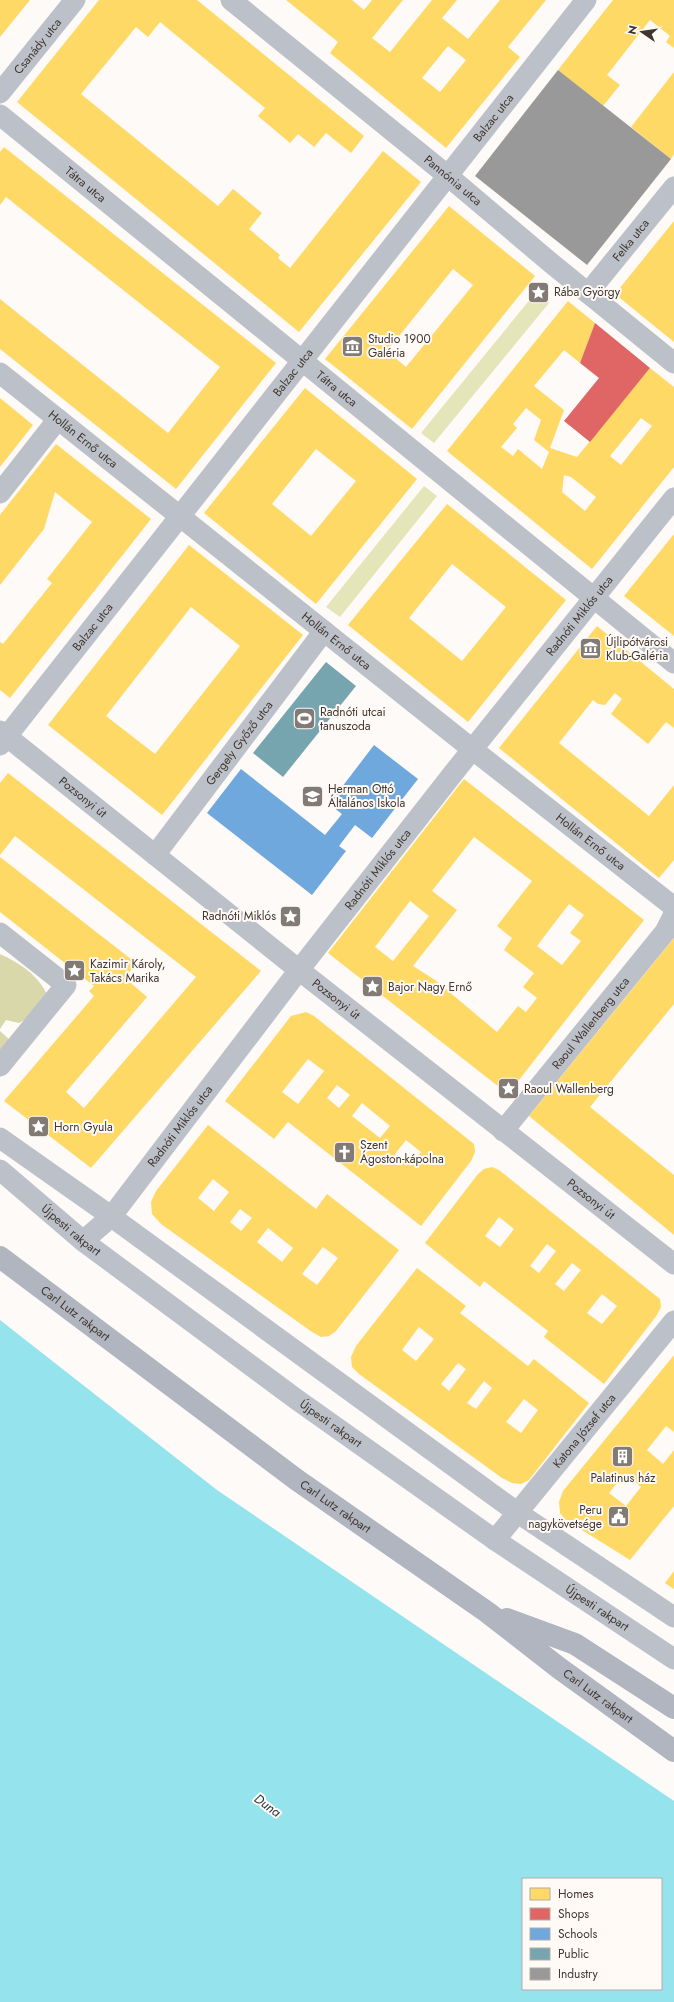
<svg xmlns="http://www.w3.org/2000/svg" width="674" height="2002" font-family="Jost,sans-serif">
<rect width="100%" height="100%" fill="#fdfaf8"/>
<path fill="#e4e5b8" d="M536 292 549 303 434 443 421 433Z
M424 486 437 496 340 617 326 607Z"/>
<path fill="#d8d8ab" d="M0 954C20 963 38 975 48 996L34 1015 19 1023 6 1020 0 1029Z
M0 1031 12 1042 0 1059Z"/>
<path fill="#95e4ed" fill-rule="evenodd" d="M0 1320 217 1490 674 1801V2002H0ZM523 1879H661V1989H523Z"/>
<path fill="#ffd966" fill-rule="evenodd" d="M0 0H30L0 37Z
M99 0H197L364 136 351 153 326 133 314 147 298 134 290 143 258 116 265 108 160 22 148 37 136 27 81 94 218 206 233 189 262 213 249 229 280 255 278 258 290 268 383 151 421 182 299 332 17 102Z
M286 0H352L364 10 372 0H403L372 38 390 52 432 0H457L442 18 468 39 500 0H546L508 47 520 57 446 148 330 53 338 42ZM448 46 466 60 440 92 422 78Z
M613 0H674V48L666 42 670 36 650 20 607 75 620 85 603 106 558 70Z
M674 72V154L671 159 631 127Z
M4 147 276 363 176 489 0 349V299L168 433 220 367 6 197 0 205V152Z
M449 206 535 276 412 429 325 359ZM453 269 473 285 406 367 387 351Z
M674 221V342L615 294Z
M568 301 595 323 580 363 564 350 534 386 564 410 550 448 577 457 650 368 674 387V467L592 569 447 451ZM526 408 541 420 534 440 549 452 542 469 518 449 513 456 501 447 517 428 513 424ZM641 418 652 426 621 465 610 456ZM564 475 571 477 596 497 585 511 562 492Z
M305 388 417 479 316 604 204 513ZM316 449 356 481 311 536 272 504Z
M0 398 33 425 0 467Z
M56 444 151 519 10 698 0 690V642L3 644 52 583 47 579 92 522 55 492 44 529 0 585V515Z
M447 504 566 600 468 722 348 625ZM452 564 506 607 462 661 409 618Z
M674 534V636L624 596Z
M189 545 303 635 162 815 48 725ZM191 607 240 646 155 754 106 716Z
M597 626 674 689V728L666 722 648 744 611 714 622 699 615 693 605 705 598 704 593 700 559 743 649 816 674 785V860L659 878 499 748Z
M8 773 261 971 91 1168 4 1101 94 996 89 991 94 986 0 912V857L136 963 125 978 147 997 66 1092 84 1108 196 977 15 836 0 855V783Z
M464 779 644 920 508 1094 328 953ZM474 837 532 881 497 926 512 938 504 950 534 973 523 987 537 998 526 1012 518 1006 497 1032 435 980 413 966 457 910 432 891ZM410 901 429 916 393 961 375 947ZM569 904 584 915 570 933 581 941 562 965 537 946Z
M674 938V1004L590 1107 674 1175V1235L529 1116Z
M306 1012 314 1016 474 1144 475 1152 471 1161 421 1226 288 1122 274 1139 225 1101 291 1016ZM308 1059 324 1071 298 1104 282 1092ZM337 1085 350 1095 339 1108 327 1098ZM362 1103 390 1126 380 1138 352 1116ZM406 1140 421 1152 411 1166 395 1154Z
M208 1125 316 1209 327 1194 399 1250 336 1331 329 1336 321 1337 312 1332 161 1224 152 1214 151 1202 156 1191ZM213 1179 229 1192 214 1211 198 1198ZM240 1209 252 1218 241 1231 230 1222ZM268 1228 293 1248 282 1262 257 1242ZM323 1247 338 1258 317 1285 302 1274Z
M492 1167 499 1170 660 1299 661 1307 657 1315 604 1384 544 1337 548 1331 484 1281 480 1287 425 1243 478 1174 484 1169ZM499 1217 514 1229 500 1247 485 1236ZM547 1244 556 1251 539 1273 530 1266ZM572 1263 581 1270 564 1291 555 1284ZM602 1294 617 1306 602 1324 587 1313Z
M417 1268 466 1306 460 1313 528 1366 534 1359 589 1403 529 1480 521 1484 512 1483 502 1478 359 1374 352 1367 351 1357 356 1346ZM419 1327 434 1339 416 1361 402 1350ZM458 1363 466 1369 449 1391 441 1384ZM484 1381 492 1388 476 1409 467 1403ZM524 1399 538 1410 521 1433 506 1422Z
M674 1355V1432L666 1426 647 1450 663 1464 674 1450V1506L630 1560 566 1520 560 1513 559 1502 563 1491ZM625 1473 641 1487 626 1506 609 1493Z
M674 1571V1589L665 1583Z"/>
<path fill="#e06666" d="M595 323 650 368 590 442 564 421 599 378 580 363Z"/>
<path fill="#6fa8dc" d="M374 745 418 779 372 838 355 825 339 846 346 851 312 895 207 813 241 769 325 835 342 814 329 804Z"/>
<path fill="#76a5af" d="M326 662 356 686 283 777 253 753Z"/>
<path fill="#999" d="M558 70 671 159 587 265 475 176Z"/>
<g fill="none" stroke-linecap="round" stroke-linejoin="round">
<g stroke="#bcc1c9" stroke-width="21">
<path id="s1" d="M231 0 448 176 551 263 674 363"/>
<path id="s2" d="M0 93 75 0"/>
<path id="s3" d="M0 115 674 663"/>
<path id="s4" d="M588 293 674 187"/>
<path id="s5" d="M0 373 472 749 674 907"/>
<path d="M0 493 58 419"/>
<path id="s6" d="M0 731 299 970 674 1264"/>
<path id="s7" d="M0 745 586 0"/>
<path id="s8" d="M155 855 324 631"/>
<path d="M0 933 66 985 0 1066"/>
<path id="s9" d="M503 1131 665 932 674 914"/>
<path d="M0 1138 98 1207 518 1513 674 1617"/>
<path id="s10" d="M0 1170 83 1241 296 1399 495 1540 674 1659"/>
<path id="s11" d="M83 1241 111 1217 299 970 455 771 674 498"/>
<path id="s12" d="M495 1540 674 1321"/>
</g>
<g stroke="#b0b5bf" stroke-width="22">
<path id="s13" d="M0 1257 297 1480 487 1612 559 1668 674 1751"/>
<path d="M507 1619 575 1644 674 1708"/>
</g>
</g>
<defs>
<symbol id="sight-square" viewBox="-11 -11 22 22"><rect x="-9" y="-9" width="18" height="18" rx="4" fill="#827b75" stroke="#fffaf6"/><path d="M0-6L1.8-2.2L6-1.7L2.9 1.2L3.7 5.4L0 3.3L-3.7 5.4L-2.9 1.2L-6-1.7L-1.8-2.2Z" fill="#fff"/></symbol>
<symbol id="museum-square" viewBox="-11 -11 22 22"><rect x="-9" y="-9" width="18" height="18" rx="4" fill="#827b75" stroke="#fffaf6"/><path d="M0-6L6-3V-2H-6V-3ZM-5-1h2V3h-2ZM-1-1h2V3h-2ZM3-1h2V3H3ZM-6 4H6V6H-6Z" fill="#fff"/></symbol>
<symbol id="stadium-square" viewBox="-11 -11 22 22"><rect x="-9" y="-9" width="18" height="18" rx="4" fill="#827b75" stroke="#fffaf6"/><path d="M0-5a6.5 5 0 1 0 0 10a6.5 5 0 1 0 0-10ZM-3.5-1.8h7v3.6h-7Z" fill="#fff"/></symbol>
<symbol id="school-square" viewBox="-11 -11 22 22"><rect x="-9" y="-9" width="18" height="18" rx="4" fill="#827b75" stroke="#fffaf6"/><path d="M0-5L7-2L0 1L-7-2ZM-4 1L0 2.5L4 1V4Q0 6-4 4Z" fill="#fff"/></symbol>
<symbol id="church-square" viewBox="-11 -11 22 22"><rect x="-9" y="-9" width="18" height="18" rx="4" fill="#827b75" stroke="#fffaf6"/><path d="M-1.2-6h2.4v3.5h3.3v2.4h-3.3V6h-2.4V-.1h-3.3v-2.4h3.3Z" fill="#fff"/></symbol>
<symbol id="building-square" viewBox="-11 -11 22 22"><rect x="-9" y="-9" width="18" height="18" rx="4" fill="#827b75" stroke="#fffaf6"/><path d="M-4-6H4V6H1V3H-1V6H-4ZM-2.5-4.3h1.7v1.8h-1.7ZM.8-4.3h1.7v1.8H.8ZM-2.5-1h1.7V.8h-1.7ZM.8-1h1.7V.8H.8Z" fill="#fff"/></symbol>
<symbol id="civic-square" viewBox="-11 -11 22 22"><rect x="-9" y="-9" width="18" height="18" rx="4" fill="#827b75" stroke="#fffaf6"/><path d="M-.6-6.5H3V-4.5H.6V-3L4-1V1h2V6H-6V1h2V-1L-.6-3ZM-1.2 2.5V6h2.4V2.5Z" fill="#fff"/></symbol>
</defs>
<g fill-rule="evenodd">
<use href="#sight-square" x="526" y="280" width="25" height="25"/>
<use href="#museum-square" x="340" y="334" width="25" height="25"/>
<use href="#museum-square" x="578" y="636" width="25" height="25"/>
<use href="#stadium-square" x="292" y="706" width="25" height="25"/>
<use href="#school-square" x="300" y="784" width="25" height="25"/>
<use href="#sight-square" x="278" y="904" width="25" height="25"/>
<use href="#sight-square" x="62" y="958" width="25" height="25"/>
<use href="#sight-square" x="360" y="974" width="25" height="25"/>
<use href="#sight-square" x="496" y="1076" width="25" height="25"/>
<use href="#sight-square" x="26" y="1114" width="25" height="25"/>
<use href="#church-square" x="332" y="1140" width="25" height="25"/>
<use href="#building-square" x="610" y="1444" width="25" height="25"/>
<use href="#civic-square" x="606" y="1504" width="25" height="25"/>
</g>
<g text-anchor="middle" stroke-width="4" stroke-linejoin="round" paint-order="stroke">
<g font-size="12" fill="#40362f" stroke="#fffaf6">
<text dy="4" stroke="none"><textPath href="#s2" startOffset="60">Csanády utca</textPath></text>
<text dy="4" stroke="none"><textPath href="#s7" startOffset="798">Balzac utca</textPath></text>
<text dy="4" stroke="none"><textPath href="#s1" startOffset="286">Pannónia utca</textPath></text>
<text dy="4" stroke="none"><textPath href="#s3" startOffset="110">Tátra utca</textPath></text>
<text dy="4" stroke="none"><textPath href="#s4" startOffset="68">Felka utca</textPath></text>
<text dy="4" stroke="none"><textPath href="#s7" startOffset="474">Balzac utca</textPath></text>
<text dy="4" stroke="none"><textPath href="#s3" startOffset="434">Tátra utca</textPath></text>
<text dy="4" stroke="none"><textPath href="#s5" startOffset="106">Hollán Ernő utca</textPath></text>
<text dy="4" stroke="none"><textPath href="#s11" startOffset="799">Radnóti Miklós utca</textPath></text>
<text dy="4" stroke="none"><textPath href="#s7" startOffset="150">Balzac utca</textPath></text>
<text dy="4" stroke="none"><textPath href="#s5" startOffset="430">Hollán Ernő utca</textPath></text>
<text dy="4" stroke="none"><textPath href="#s8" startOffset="140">Gergely Győző utca</textPath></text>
<text dy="4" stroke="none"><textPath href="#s6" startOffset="106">Pozsonyi út</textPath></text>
<text dy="4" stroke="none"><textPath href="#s5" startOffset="754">Hollán Ernő utca</textPath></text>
<text dy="4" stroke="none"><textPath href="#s11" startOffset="475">Radnóti Miklós utca</textPath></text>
<text dy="4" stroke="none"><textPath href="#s6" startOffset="430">Pozsonyi út</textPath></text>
<text dy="4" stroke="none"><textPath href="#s9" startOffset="139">Raoul Wallenberg utca</textPath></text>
<text dy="4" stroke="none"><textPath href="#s11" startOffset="151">Radnóti Miklós utca</textPath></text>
<text dy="4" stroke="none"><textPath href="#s6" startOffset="754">Pozsonyi út</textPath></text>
<text dy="4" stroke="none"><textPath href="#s10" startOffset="93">Újpesti rakpart</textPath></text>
<text dy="4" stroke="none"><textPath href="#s13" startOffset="94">Carl Lutz rakpart</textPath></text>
<text dy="4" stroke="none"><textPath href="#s10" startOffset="417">Újpesti rakpart</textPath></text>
<text dy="4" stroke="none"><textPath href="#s12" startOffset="141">Katona József utca</textPath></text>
<text dy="4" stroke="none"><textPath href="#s13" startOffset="418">Carl Lutz rakpart</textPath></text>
<text dy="4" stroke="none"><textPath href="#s10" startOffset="741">Újpesti rakpart</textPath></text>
<text dy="4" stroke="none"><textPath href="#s13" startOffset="742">Carl Lutz rakpart</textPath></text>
</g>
<g font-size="12" fill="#40362f" stroke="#fffaf6" text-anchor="start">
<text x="554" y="296">Rába György</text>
<text x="368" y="343">Studio 1900<tspan x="368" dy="14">Galéria</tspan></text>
<text x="606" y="646">Újlipótvárosi<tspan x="606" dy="14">Klub-Galéria</tspan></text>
<text x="320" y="716">Radnóti utcai<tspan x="320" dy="14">tanuszoda</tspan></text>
<text x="328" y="793">Herman Ottó<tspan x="328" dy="14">Általános Iskola</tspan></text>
<text x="276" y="920" text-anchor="end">Radnóti Miklós</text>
<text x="90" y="968">Kazimir Károly,<tspan x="90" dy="14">Takács Marika</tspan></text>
<text x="388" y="991">Bajor Nagy Ernő</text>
<text x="524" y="1093">Raoul Wallenberg</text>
<text x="54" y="1131">Horn Gyula</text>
<text x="360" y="1149">Szent<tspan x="360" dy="14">Ágoston-kápolna</tspan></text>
<text x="623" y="1482" text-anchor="middle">Palatinus ház</text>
<text x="602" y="1514" text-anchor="end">Peru<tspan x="602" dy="14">nagykövetsége</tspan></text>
</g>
<g font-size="13" font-style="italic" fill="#1c3134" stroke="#fffaf6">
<text transform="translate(268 1805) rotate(36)" y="5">Duna</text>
</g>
</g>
<rect x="522" y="1878" width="140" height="112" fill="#fffaf6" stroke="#b3aca6"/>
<rect x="530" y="1888" width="20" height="12" fill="#ffd966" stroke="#b3aca6"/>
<text x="558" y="1898" font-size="12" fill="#40362f">Homes</text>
<rect x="530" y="1908" width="20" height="12" fill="#e06666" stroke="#b3aca6"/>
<text x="558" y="1918" font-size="12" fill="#40362f">Shops</text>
<rect x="530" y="1928" width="20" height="12" fill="#6fa8dc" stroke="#b3aca6"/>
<text x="558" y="1938" font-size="12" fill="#40362f">Schools</text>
<rect x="530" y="1948" width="20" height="12" fill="#76a5af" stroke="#b3aca6"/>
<text x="558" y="1958" font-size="12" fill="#40362f">Public</text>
<rect x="530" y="1968" width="20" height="12" fill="#999999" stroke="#b3aca6"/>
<text x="558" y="1978" font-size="12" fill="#40362f">Industry</text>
<g transform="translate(642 32) rotate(283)" stroke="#fffaf6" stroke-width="3" paint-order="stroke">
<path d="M0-3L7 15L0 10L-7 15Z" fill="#40362f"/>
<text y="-6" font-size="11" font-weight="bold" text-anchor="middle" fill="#40362f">N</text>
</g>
</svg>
